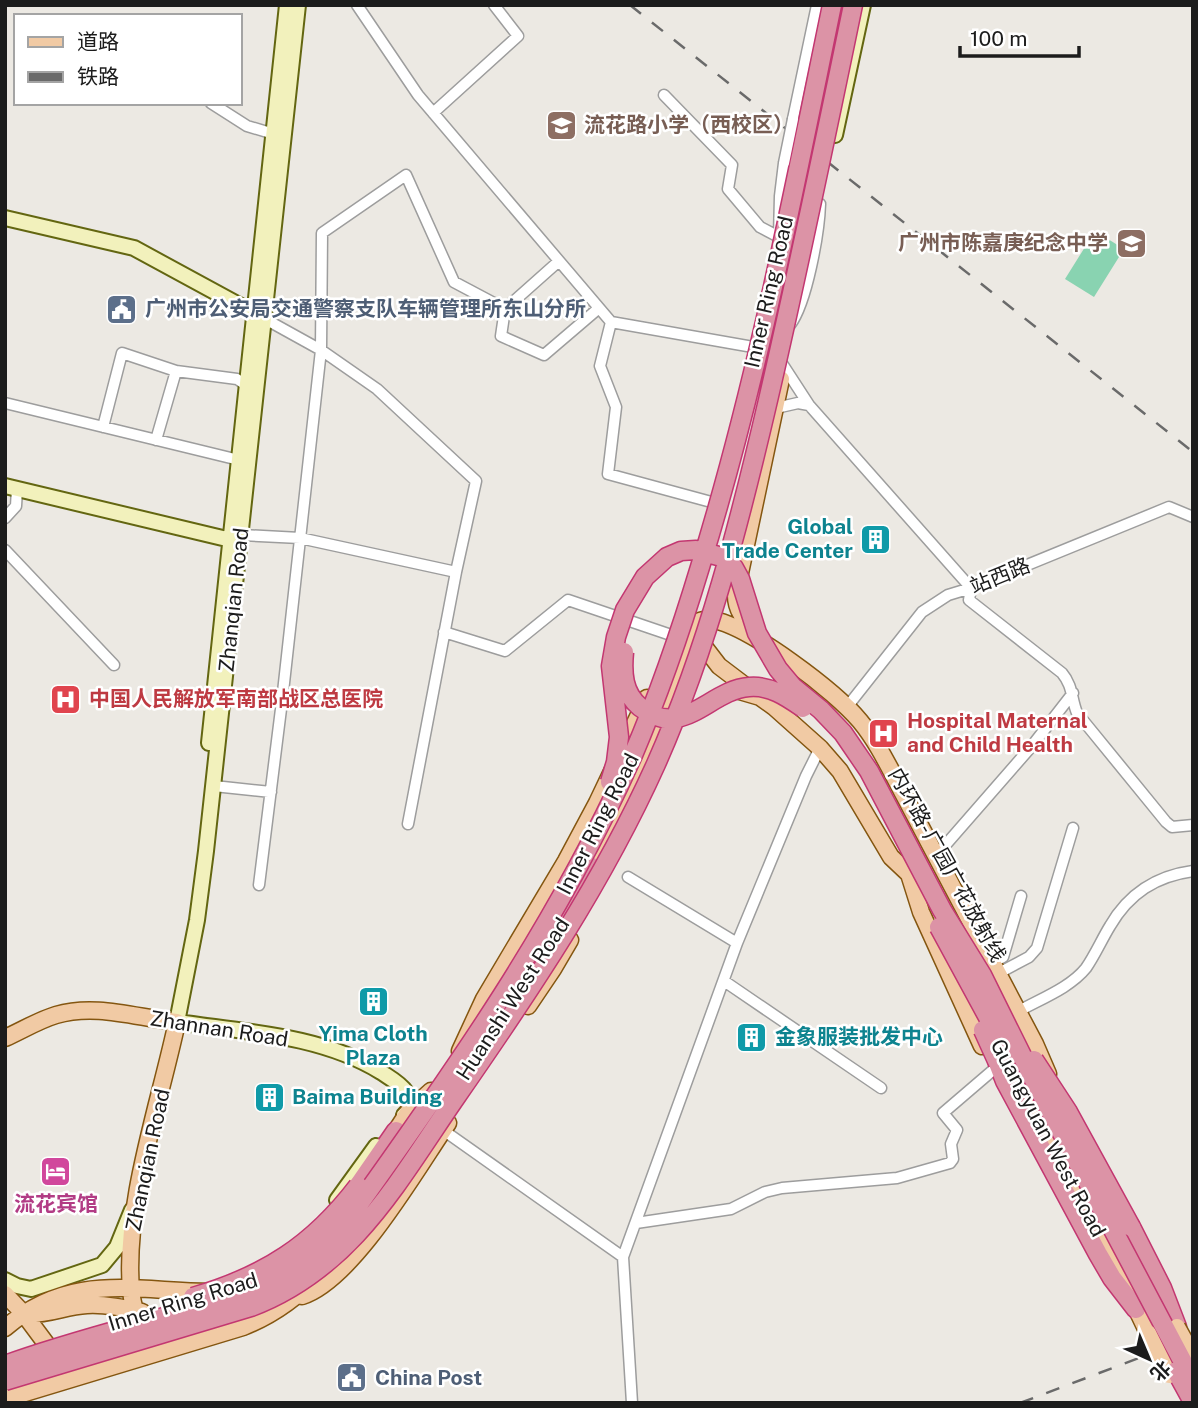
<svg xmlns="http://www.w3.org/2000/svg" width="1198" height="1408" font-family="'Public Sans','Noto Sans SC',sans-serif">
<rect width="100%" height="100%" fill="#ece9e3"/>
<path fill="#89d3b1" d="M1095 231 1124 249 1094 297 1065 279Z"/>
<g fill="none" stroke-linecap="round" stroke-linejoin="round">
<defs>
<path id="street" d="M357 5 418 95 611 322 600 366 616 407 608 474 715 503
M664 95 732 165 728 189 760 227 779 237 780 196 784 163
M211 103 247 126 274 134
M433 113 518 36 494 5
M793 119 817 5
M505 309 501 336 544 355 599 308
M611 322 753 347
M787 325H790C807 302 819 233 820 204
M783 365 809 405 971 588 969 600 1062 673C1073 686 1071 698 1077 713L1166 822 1172 827 1193 825
M5 403 239 460
M776 408 798 403 809 405
M103 427 122 353 176 371 237 379 250 388
M156 440 176 371
M5 518 16 506 17 489
M242 535 300 538 456 572 408 824
M5 550 114 665
M456 572 476 481 377 389 321 350 322 233 406 175 454 282 505 309 559 261
M444 632 505 651 568 600 671 635
M224 695 282 701
M847 707 922 612 948 595 971 588 1169 507 1193 517
M214 786 271 792
M935 857 1031 747 1073 693
M628 877 737 943
M259 885 282 701 321 350 265 319
M991 963 1003 957 1021 896
M997 974 1029 957 1037 948 1073 828
M724 981 881 1088
M1017 1012C1040 999 1070 988 1086 968 1095 955 1102 939 1110 926 1129 893 1156 876 1193 871
M443 1130 623 1257
M636 1223 731 1209 765 1192 782 1188 897 1178 950 1163 953 1159 951 1144 957 1130 943 1113 992 1071
M632 1403 623 1257 737 943 806 776 820 748"/>
<path id="secondary" d="M298 5 206 851 197 920 177 1022C245 1032 321 1035 381 1072 390 1078 400 1083 406 1092 412 1101 412 1109 404 1115
M835 135 863 5
M5 218 134 248 263 318
M5 486 231 540 238 537
M209 743 287 5
M337 1200 376 1146
M5 1280 17 1286 31 1289 102 1265 117 1247 132 1210"/>
<path id="primary" d="M688 626C697 622 705 618 714 620 752 628 835 691 860 721 874 738 884 757 894 776L1035 1044 1048 1074
M757 632C744 620 735 610 736 592L781 379
M696 636 719 666 752 691
M736 690 760 697 774 707 820 748 840 771 891 857 909 874 921 912 982 1046
M590 874C631 798 669 718 696 636
M528 1006 553 969 570 940
M5 1038C21 1031 39 1020 56 1015 96 1003 137 1018 177 1022 159 1106 124 1204 131 1290 132 1305 138 1321 143 1336
M1000 1050 1116 1266 1148 1333
M460 1051 484 999 566 861 597 803 647 698
M396 1131 409 1111 431 1091
M383 1189 416 1142
M5 1294 24 1314 56 1357
M302 1296C353 1280 417 1168 448 1123
M26 1314C50 1315 65 1306 87 1305 106 1304 124 1308 142 1312
M5 1328C70 1272 132 1291 209 1292
M5 1399 243 1327C273 1315 297 1298 319 1274"/>
<path id="highway" d="M485 1037 540 951 589 865
M998 1063 1005 1081 1098 1254 1112 1278 1136 1309
M409 1151 448 1093
M358 1186 396 1131
M1131 1227 1162 1288 1177 1327"/>
</defs>
<use href="#street" stroke="#9d9d9d" stroke-width="13"/>
<use href="#secondary" stroke="#636611" stroke-width="18"/>
<use href="#primary" stroke="#845610" stroke-width="19"/>
<use href="#highway" stroke="#c33771" stroke-width="21"/>
<use href="#street" stroke="#fff" stroke-width="10"/>
<use href="#secondary" stroke="#f2f1bc" stroke-width="14"/>
<use href="#primary" stroke="#f1caa4" stroke-width="16"/>
<use href="#highway" stroke="#dc93a6" stroke-width="18"/>
<path stroke="#6a6a6a" stroke-width="2.5" stroke-dasharray="14 14" stroke-linecap="butt" d="M630 5 1193 452
M1020 1403 1139 1358 1193 1333"/>
<defs>
<path id="street-bridge" d="M784 163 793 119"/>
<path id="primary-bridge" d="M1177 1327 1193 1356
M1148 1333 1169 1375"/>
<path id="highway-bridge" d="M624 652C622 673 623 693 640 707 683 741 709 690 749 687 770 685 787 697 803 708
M610 782 616 762 619 737 611 666 616 637 625 610 645 577 667 557 681 551 696 550 722 557 734 568 740 579 757 633 778 669 793 687 821 710 843 733 869 771 942 910 982 975 1035 1082 1193 1381
M939 927 1009 1056
M983 1030 998 1063
M1034 1060 1068 1112 1131 1227
M193 1297C265 1276 313 1245 358 1186
M5 1365C57 1346 111 1332 164 1317 242 1295 295 1282 349 1218 456 1069 558 924 633 755 659 694 681 630 700 567 757 383 793 194 832 5
M1176 1371 1193 1402
M5 1381 251 1307C351 1269 397 1183 454 1100 529 992 602 884 656 764 708 647 740 521 769 396 799 266 826 136 853 5"/>
</defs>
<use href="#street-bridge" stroke="#9d9d9d" stroke-width="13" stroke-linecap="butt"/>
<use href="#primary-bridge" stroke="#845610" stroke-width="19" stroke-linecap="butt"/>
<use href="#highway-bridge" stroke="#c33771" stroke-width="21" stroke-linecap="butt"/>
<use href="#street-bridge" stroke="#fff" stroke-width="10"/>
<use href="#primary-bridge" stroke="#f1caa4" stroke-width="16"/>
<use href="#highway-bridge" stroke="#dc93a6" stroke-width="18"/>
</g>
<defs>
<symbol id="school-square" viewBox="-11 -11 22 22"><rect x="-9" y="-9" width="18" height="18" rx="4" fill="#8d6e63" stroke="#fff"/><path d="M0-5L7-2L0 1L-7-2ZM-4 1L0 2.5L4 1V4Q0 6-4 4Z" fill="#fff"/></symbol>
<symbol id="civic-square" viewBox="-11 -11 22 22"><rect x="-9" y="-9" width="18" height="18" rx="4" fill="#5c6f8a" stroke="#fff"/><path d="M-.6-6.5H3V-4.5H.6V-3L4-1V1h2V6H-6V1h2V-1L-.6-3ZM-1.2 2.5V6h2.4V2.5Z" fill="#fff"/></symbol>
<symbol id="building-square" viewBox="-11 -11 22 22"><rect x="-9" y="-9" width="18" height="18" rx="4" fill="#0f9aa8" stroke="#fff"/><path d="M-4-6H4V6H1V3H-1V6H-4ZM-2.5-4.3h1.7v1.8h-1.7ZM.8-4.3h1.7v1.8H.8ZM-2.5-1h1.7V.8h-1.7ZM.8-1h1.7V.8H.8Z" fill="#fff"/></symbol>
<symbol id="hospital-square" viewBox="-11 -11 22 22"><rect x="-9" y="-9" width="18" height="18" rx="4" fill="#e0444e" stroke="#fff"/><path d="M-5-5h3v3.5h4V-5h3V5h-3V1.5h-4V5h-3Z" fill="#fff"/></symbol>
<symbol id="hotel-square" viewBox="-11 -11 22 22"><rect x="-9" y="-9" width="18" height="18" rx="4" fill="#d1479c" stroke="#fff"/><path d="M-6-4.5h1.5V1H6V5H4.5V3h-9V5H-6ZM-4 0a1.8 1.8 0 1 1 3.6 0ZM.5 0V-2.5h3Q6-2.5 6 0Z" fill="#fff"/></symbol>
</defs>
<g fill-rule="evenodd">
<use href="#school-square" x="544" y="108" width="35" height="35"/>
<use href="#school-square" x="1114" y="226" width="35" height="35"/>
<use href="#civic-square" x="104" y="292" width="35" height="35"/>
<use href="#building-square" x="858" y="522" width="35" height="35"/>
<use href="#hospital-square" x="48" y="682" width="35" height="35"/>
<use href="#hospital-square" x="866" y="716" width="35" height="35"/>
<use href="#building-square" x="356" y="984" width="35" height="35"/>
<use href="#building-square" x="734" y="1020" width="35" height="35"/>
<use href="#building-square" x="252" y="1080" width="35" height="35"/>
<use href="#hotel-square" x="38" y="1154" width="35" height="35"/>
<use href="#civic-square" x="334" y="1360" width="35" height="35"/>
</g>
<g text-anchor="middle" stroke-width="5" stroke-linejoin="round" paint-order="stroke">
<g font-size="21" font-weight="bold" fill="#785e54" stroke="#fff" text-anchor="start">
<text x="584" y="132">流花路小学（西校区）</text>
<text x="1108" y="250" text-anchor="end">广州市陈嘉庚纪念中学</text>
</g>
<g font-size="21" fill="#1c1c1c" stroke="#fff">
<text transform="translate(769 292) rotate(-77)" y="7">Inner Ring Road</text>
<text transform="translate(1000 576) rotate(-22)" y="7">站西路</text>
<text transform="translate(234 600) rotate(-84)" y="7">Zhanqian Road</text>
<text transform="translate(598 824) rotate(-63)" y="7">Inner Ring Road</text>
<text transform="translate(947 865) rotate(61)" y="7">内环路-广园广花放射线</text>
<text transform="translate(513 999) rotate(-57)" y="7">Huanshi West Road</text>
<text transform="translate(219 1029) rotate(9)" y="7">Zhannan Road</text>
<text transform="translate(1048 1138) rotate(62)" y="7">Guangyuan West Road</text>
<text transform="translate(148 1160) rotate(-78)" y="7">Zhanqian Road</text>
<text transform="translate(183 1302) rotate(-17)" y="7">Inner Ring Road</text>
</g>
<g font-size="21" font-weight="bold" fill="#4e5e75" stroke="#fff" text-anchor="start">
<text x="145" y="316">广州市公安局交通警察支队车辆管理所东山分所</text>
<text x="375" y="1385">China Post</text>
</g>
<g font-size="21" font-weight="bold" fill="#0d838f" stroke="#fff" text-anchor="start">
<text x="853" y="534" text-anchor="end">Global<tspan x="853" dy="24">Trade Center</tspan></text>
<text x="373" y="1041" text-anchor="middle">Yima Cloth<tspan x="373" dy="24">Plaza</tspan></text>
<text x="775" y="1044">金象服装批发中心</text>
<text x="292" y="1104">Baima Building</text>
</g>
<g font-size="21" font-weight="bold" fill="#be3a42" stroke="#fff" text-anchor="start">
<text x="89" y="706">中国人民解放军南部战区总医院</text>
<text x="907" y="728">Hospital Maternal<tspan x="907" dy="24">and Child Health</tspan></text>
</g>
<g font-size="21" font-weight="bold" fill="#b23c85" stroke="#fff">
<text x="56" y="1211">流花宾馆</text>
</g>
</g>
<rect width="1198" height="1408" fill="none" stroke="#1c1c1c" stroke-width="14"/>
<rect x="14" y="14" width="228" height="91" fill="#ffffff" stroke="#a4a4a4" stroke-width="2"/>
<rect x="28" y="37" width="35" height="10" fill="#f1caa4" stroke="#a4a4a4" stroke-width="2"/>
<text x="77" y="49" font-size="21" fill="#1c1c1c">道路</text>
<rect x="28" y="72" width="35" height="10" fill="#6a6a6a" stroke="#a4a4a4" stroke-width="2"/>
<text x="77" y="84" font-size="21" fill="#1c1c1c">铁路</text>
<g transform="translate(1149 1359) rotate(136)" stroke="#ffffff" stroke-width="5" paint-order="stroke">
<path d="M0-5L12 26L0 18L-12 26Z" fill="#1c1c1c"/>
<text y="-10" font-size="19" font-weight="bold" text-anchor="middle" fill="#1c1c1c">北</text>
</g>
<path d="M960 46v10h119v-10" fill="none" stroke="#1c1c1c" stroke-width="3.5"/>
<text x="970" y="46" font-size="21" fill="#1c1c1c" stroke="#ffffff" stroke-width="5" paint-order="stroke">100 m</text>
</svg>
